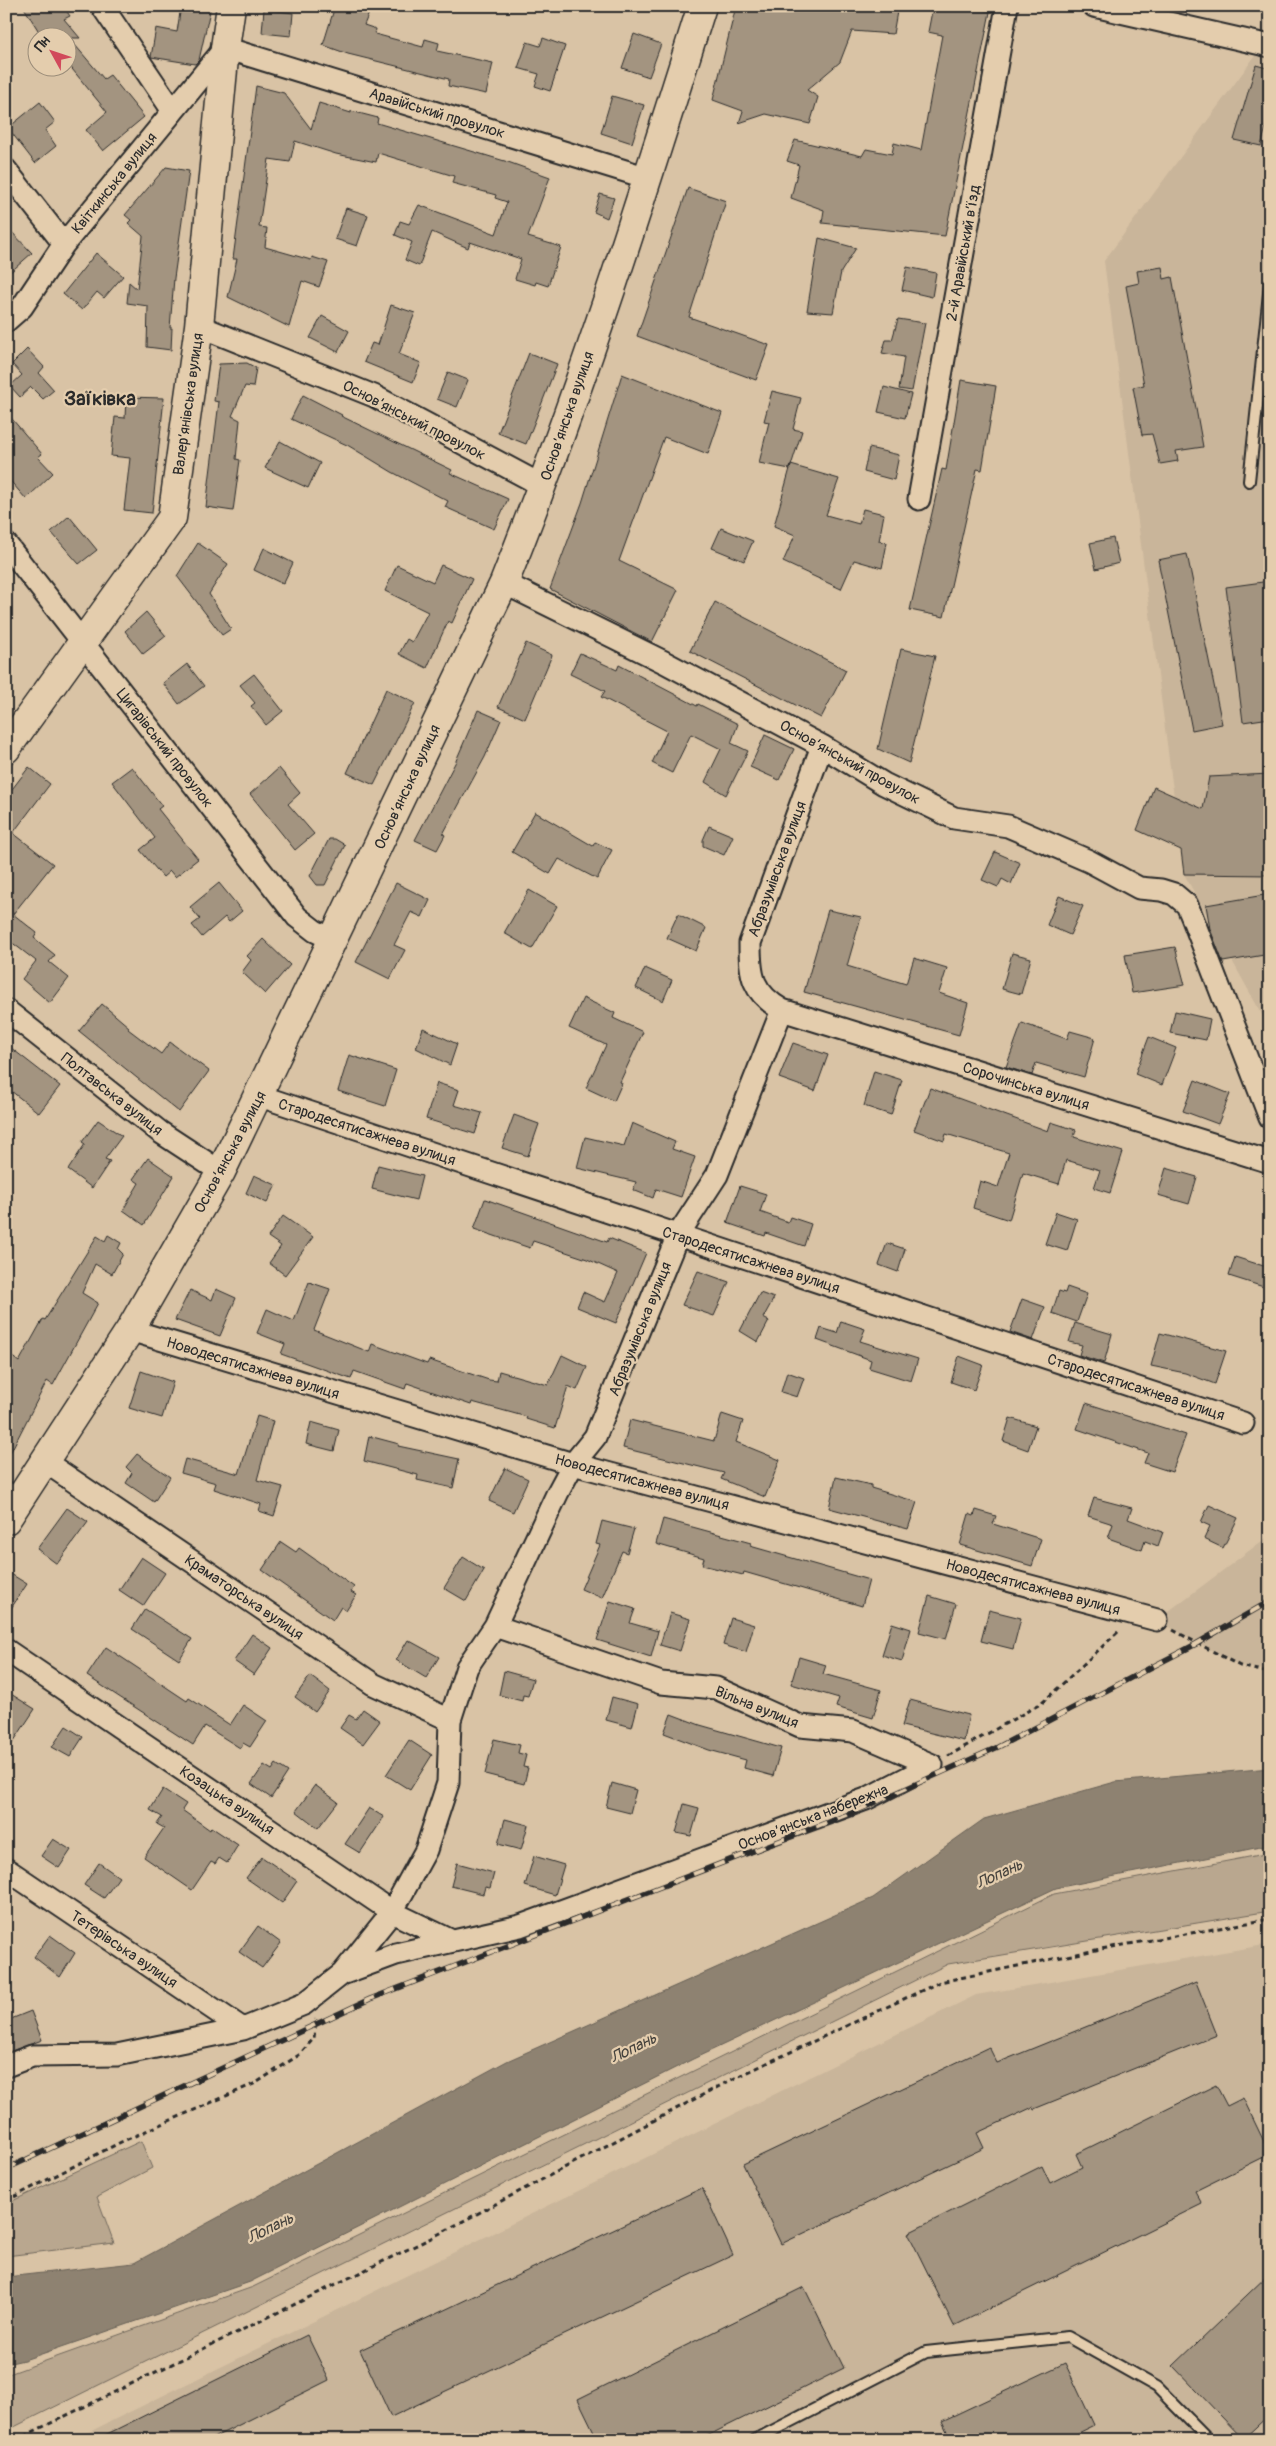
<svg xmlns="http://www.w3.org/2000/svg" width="1276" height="2446" font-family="Pangolin,sans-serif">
<rect width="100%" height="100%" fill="#d9c3a5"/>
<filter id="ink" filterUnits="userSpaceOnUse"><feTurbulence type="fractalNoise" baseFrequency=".02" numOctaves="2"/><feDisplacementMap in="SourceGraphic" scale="10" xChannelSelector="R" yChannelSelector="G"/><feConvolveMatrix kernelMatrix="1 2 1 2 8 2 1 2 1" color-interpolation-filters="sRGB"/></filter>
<g filter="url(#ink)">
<path fill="#c9b59a" d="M1266 6H1270V1029L1184 874 1104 261 1255 56Z
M1270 1535V1671L1240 1666 1157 1620Z
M1270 1944V2440H73L976 1995Z"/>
<path fill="#b9a78f" stroke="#72695d" d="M1270 1853V1911L948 1964 6 2431V2375L253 2287 1054 1894Z
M141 2141 152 2168 97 2197 114 2243 6 2256V2204Z"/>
<path fill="#8e8271" stroke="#665f55" d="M1270 1768V1845L1056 1888 693 2059 250 2282 24 2360 6 2364V2277L134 2263 507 2061 873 1898 984 1819 1115 1782Z"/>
<path fill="#a39480" stroke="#2b2b2b" d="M23 6H63L70 16 64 19 80 38H69L104 79 110 75 144 117 103 151 86 130 107 112 68 64V38H43Z
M181 6H211L199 60 195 64 151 57 156 28 177 32Z
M335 6H372L364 25 376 29 375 34 423 47 425 39 439 43 437 51 493 63 486 94 448 86 449 79 348 54 323 45Z
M736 6H898L893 34 852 31 840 62 807 90 818 97 810 124 766 114 739 123 743 111 713 100Z
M933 6H966L990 12 945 236 822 223 824 210 791 198 799 165 787 161 795 140 862 156 866 149 892 154 894 143 921 150 942 35 928 32Z
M264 9 293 13 291 36 262 33Z
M634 34 661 44 649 77 622 68Z
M543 38 565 46 550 91 535 86 539 74 518 68 527 42 540 46Z
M1256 65 1270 69V112L1261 146 1234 140Z
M256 86 284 93 311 129 319 103 351 113V111L378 118 377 123 508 162 550 177 528 237 561 247 548 286 536 282 535 285 515 279 521 259 470 242 468 248 432 232 419 266 405 260 412 242 395 235 400 221 409 224 419 205 496 234 507 202 495 198 496 195 452 183 454 176 378 153 376 162 336 154 295 141 290 162 269 159 259 227 267 228 265 247 311 260 312 257 328 262 319 287 302 281 289 327 228 297 237 259H233Z
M612 96 644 105 632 143 601 133Z
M40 102 55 122 45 130 56 146 35 163 8 128Z
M166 167 189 171 174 278 170 328H172L171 350 147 347 148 306 127 303 129 282 137 289 143 236 128 223 131 220 125 215Z
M688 188 726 201 689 317 769 345 756 380 637 336Z
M600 194 614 198 607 218 594 212Z
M346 208 368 215 357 246 335 239Z
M6 226 32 253 6 276Z
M819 238 856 248 841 272 833 313 807 311Z
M96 253 123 276 104 298 97 292 82 310 63 294Z
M907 267 936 273 932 297 902 290Z
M1162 267 1164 279 1172 277 1203 447 1176 451 1178 461 1160 464 1152 434 1142 435 1133 387 1144 385 1126 286 1139 283 1137 271Z
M391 305 415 313 399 354 421 363 413 382 364 362 372 343 378 345Z
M322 316 349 331 338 352 310 338Z
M898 319 925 323 912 391 899 389 904 357 882 353 886 340H892Z
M27 349 44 367 39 373 54 390 43 399 31 387 20 397 10 386 22 375 12 364Z
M529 353 557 364 526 444 498 433Z
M247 363 256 368 253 387 245 386 232 416 240 420 236 459 240 460 233 511 206 507 219 402 214 401 219 364Z
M448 372 468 380 457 407 437 399Z
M622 374 722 413 708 454 664 437 619 561 678 590 652 642 550 589 582 503Z
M961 380 996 386 982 470 977 469 944 617 910 610 942 469 946 470Z
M884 387 911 394 905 418 878 412Z
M772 391 801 398 793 429 802 431 790 469 759 463 769 422 764 421Z
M303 395 342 415 341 416 452 470 450 473 508 499 494 529 445 507 448 501 392 472 349 446 291 419Z
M126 397 164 398 152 513 124 510 130 458 111 456 115 417 125 418Z
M6 412 42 454 38 457 53 473 26 499 6 476Z
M280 441 320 463 308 488 265 468Z
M869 448 899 455 894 480 864 472Z
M791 465 839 479 826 515 859 524 863 509 884 514 879 541 887 543 882 568 854 560 841 589 783 562 795 535 774 526Z
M69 516 97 550 79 564 51 532Z
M721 528 753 541 744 561 712 548Z
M1113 538 1119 563 1096 569 1090 543Z
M198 543 228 564 209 594 231 629 222 635 177 576Z
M264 548 293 563 283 584 254 570Z
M1187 554 1222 724 1192 730 1158 560Z
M397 565 433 582 441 565 472 579 452 623 448 621 427 668 399 654 407 639 412 642 428 612 385 591Z
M1270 581V718L1243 722 1226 587Z
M715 602 846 670 821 718 690 651Z
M146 612 166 636 143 654 125 631Z
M526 643 552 655 525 719 498 707Z
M901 649 935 656 909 763 878 749Z
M580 653 617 670 619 665 697 706 698 704 738 724 731 743 748 751 726 795 705 782 721 749 691 734 672 773 652 763 667 731 601 697 605 691 570 674Z
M187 664 204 686 179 704 163 683Z
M254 674 283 711 266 725 251 706 255 703 240 685Z
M386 689 415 703 374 785 347 773Z
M478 710 501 720 485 757 443 834 445 835 437 850 415 840 455 763Z
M765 735 794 749 779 780 750 767Z
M29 767 50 784 13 833 53 864 13 914 37 933 34 938 55 955 49 962 69 978 50 1003 22 979 36 961 6 938V797Z
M132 767 162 806 158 809 198 859 175 877 170 871 163 877 140 850 155 838 112 782Z
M279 768 300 793 288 804 314 834 295 850 250 794Z
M1270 774V875L1184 874 1181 850 1137 830 1154 787 1203 809 1209 777Z
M535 812 593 846 595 842 612 850 597 879 559 859 550 874 512 852Z
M709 826 733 836 724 855 703 846V840Z
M329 839H335L345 845 325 885H317L310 876Z
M995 852 1020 863 1011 884 1002 879 998 887 982 880Z
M219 883 242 911 229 922 225 917 202 937 192 925 200 919 190 907Z
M396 883 430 900 422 917 411 912 394 945 405 950 390 979 356 962Z
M529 890 557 906 532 949 504 933Z
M1270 894V954L1223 962 1210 929 1206 905Z
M1059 896 1083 906 1070 935 1047 925Z
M828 910 861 917 847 966 906 984 914 958 947 968 939 993 968 1003 959 1035 804 992Z
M678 914 706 928 696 951 667 938Z
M263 939 290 965 265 994 242 972 251 960 247 956Z
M1175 947 1185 985 1132 993 1125 955Z
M1012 953 1031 958 1021 994 1002 989Z
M645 968 672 980 663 1001 636 988Z
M583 998 615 1013 613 1018 643 1032 620 1082 622 1083 614 1101 586 1088 606 1045 569 1028Z
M102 1004 129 1027 128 1029 161 1054 170 1042 209 1071 179 1112 79 1031Z
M1175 1011 1210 1019 1206 1040 1170 1033Z
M1022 1023 1067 1039 1070 1031 1095 1038 1084 1077 1036 1063 1032 1075 1006 1067Z
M423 1028 457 1044 450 1065 416 1048Z
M1149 1037 1176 1048 1162 1085 1135 1074Z
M793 1043 828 1055 815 1091 779 1078Z
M6 1044 60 1086 39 1113 6 1087Z
M349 1055 396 1070 385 1106 338 1091Z
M874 1071 902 1080 891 1115 864 1106Z
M1195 1080 1230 1094 1218 1124 1183 1111Z
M437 1083 459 1090 454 1105 482 1113 475 1134 426 1119Z
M930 1088 1048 1131 1051 1122 1076 1130 1074 1137 1123 1152 1110 1193 1094 1188 1100 1170 1066 1160 1059 1184 1023 1173 1009 1220 973 1208 980 1181 998 1187 1009 1153 946 1134 944 1141 914 1130Z
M514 1115 539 1124 528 1156 502 1148Z
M98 1120 122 1136 105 1159 110 1161 92 1188 68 1170 85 1144 82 1142Z
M632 1123 675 1142 672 1149 695 1157 681 1197 656 1189 653 1198 633 1190 636 1182 577 1168 585 1137 624 1146Z
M148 1158 174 1176 144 1225 123 1210 139 1183 133 1179Z
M378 1165 422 1176 416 1200 372 1189Z
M1166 1168 1197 1177 1189 1204 1158 1195Z
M254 1175 276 1185 267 1203 246 1193Z
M740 1186 766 1194 760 1212 788 1222 790 1217 811 1224 804 1246 766 1233 765 1236 727 1223Z
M485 1199 607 1242 609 1238 646 1253 616 1323 577 1307 583 1292 605 1302 618 1273 587 1259 533 1241 530 1248 474 1229Z
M1056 1212 1077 1219 1067 1251 1045 1244Z
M283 1216 313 1237 285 1275 269 1263 281 1246 268 1237Z
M108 1235 121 1243 118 1249 123 1254 112 1274 95 1264 82 1293 98 1303 53 1385 47 1381 6 1461V1352L19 1362 43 1319 45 1320 97 1236 105 1241Z
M887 1243 905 1249 898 1272 879 1265Z
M1235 1257 1270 1268V1289L1229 1276Z
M698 1271 729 1282 714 1316 682 1305Z
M309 1282 330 1289 314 1330 369 1352 372 1344 427 1364 429 1360 489 1380 497 1381 499 1371 548 1385 562 1355 587 1367 577 1390 568 1386 555 1428 526 1419 527 1417 472 1402 471 1405 407 1383 405 1389 354 1371 351 1379 281 1354 285 1344 257 1333 267 1309 294 1321Z
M1067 1287 1087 1294 1077 1322 1052 1313 1059 1291 1065 1293Z
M216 1289 236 1298 220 1336 175 1320 190 1290 212 1300Z
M760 1293 774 1298 763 1318 769 1321 758 1342 740 1331Z
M1022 1299 1045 1307 1033 1340 1010 1332Z
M841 1321 865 1329 860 1341 918 1359 911 1381 869 1368 871 1360 817 1340 821 1328 837 1333Z
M1075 1323 1112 1334 1104 1363 1079 1355 1082 1345 1069 1342Z
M1160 1333 1226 1351 1215 1384 1185 1373 1151 1366Z
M959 1356 983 1365 974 1390 951 1382Z
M141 1371 173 1382 162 1418 129 1408Z
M787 1372 804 1378 797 1397 781 1392Z
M1086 1403 1186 1435 1172 1472 1144 1463 1148 1453 1077 1429Z
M722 1414 743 1421 736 1442 780 1460 765 1497 721 1479 724 1473 623 1448 630 1420 714 1441Z
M257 1416 273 1421 257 1480 283 1487 274 1516 259 1511 261 1504 214 1489 216 1483 181 1473 185 1459 239 1474Z
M1010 1418 1036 1426 1028 1450 1003 1441Z
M311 1422 339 1430 334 1451 306 1444Z
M369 1436 399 1444 398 1446 459 1459 453 1488 417 1480 418 1475 364 1461Z
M137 1454 170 1477 154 1502 126 1483 132 1473 126 1467Z
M505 1468 528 1479 513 1512 489 1501Z
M836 1477 871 1485V1488L917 1502 908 1529 829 1508Z
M1094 1498 1132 1508 1128 1519 1163 1532 1158 1546 1145 1541 1142 1550 1108 1538 1113 1524 1088 1516Z
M1209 1505 1238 1518 1223 1548 1204 1539 1210 1526 1201 1522Z
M67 1508 88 1522 57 1564 37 1549Z
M976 1510 996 1516 993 1524 1041 1539 1032 1566 960 1545 969 1514 974 1516Z
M663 1519 751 1543 750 1546 869 1580 862 1606 744 1572 743 1575 702 1565 704 1558 656 1544Z
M602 1521 634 1529 627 1553 622 1551 602 1598 581 1589 600 1545 596 1544Z
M281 1542 296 1552 299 1548 354 1587 351 1592 356 1595 346 1611 341 1607 333 1620 262 1570Z
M141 1557 165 1573 143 1606 119 1590Z
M463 1557 484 1570 466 1601 444 1588Z
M6 1571 27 1584 6 1616Z
M929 1596 956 1604 946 1639 919 1632Z
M610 1601 635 1609 630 1623 658 1631 651 1657 597 1640Z
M145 1609 192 1639 179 1660 132 1629Z
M989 1610 1021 1618 1013 1649 981 1641Z
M670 1613 690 1619 680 1651 660 1645Z
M731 1618 754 1625 746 1652 723 1645Z
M892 1623 911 1629 902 1661 882 1655Z
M252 1634 272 1648 254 1675 234 1661Z
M408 1640 439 1657 426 1678 396 1660Z
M106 1647 187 1701 189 1698 230 1725 243 1705 267 1721 250 1747 243 1743 240 1748 205 1726 193 1745 87 1676Z
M799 1657 826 1665 823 1674 881 1690 873 1718 836 1707 839 1698 791 1684Z
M504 1671 533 1679 528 1696 523 1695 522 1701 499 1695Z
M310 1676 330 1691 315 1712 295 1697Z
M6 1691 35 1709 6 1753Z
M612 1697 638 1704 632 1727 606 1720Z
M910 1700 969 1715 964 1741 902 1726Z
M363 1709 380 1721 363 1744 340 1728 349 1715 356 1719Z
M671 1714 700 1725 781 1748 773 1776 744 1768 746 1760 709 1750 664 1733Z
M66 1726 83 1737 70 1757 52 1747Z
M494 1739 520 1745 518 1753 526 1755 523 1767 528 1768 524 1784 485 1774Z
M409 1740 432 1755 410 1790 386 1775Z
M276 1764 288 1772 271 1798 251 1784 264 1765 272 1770Z
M612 1783 636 1790 630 1813 606 1807Z
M315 1785 338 1802 318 1828 296 1811Z
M163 1789 186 1804 182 1810 210 1830 211 1827 238 1845 227 1863 219 1858 215 1864 211 1862 192 1890 144 1857 164 1828 157 1824 162 1817 150 1810Z
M684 1804 699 1808 691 1836 676 1833Z
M369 1808 384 1817 360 1853 345 1844Z
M505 1819 528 1825 521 1850 498 1844Z
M53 1839 71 1850 59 1868 41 1856Z
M534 1856 564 1865 555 1895 525 1886Z
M262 1857 297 1881 282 1903 246 1878Z
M99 1863 119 1877 104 1898 84 1885Z
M457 1863 494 1873 490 1888 485 1887 483 1894 451 1886Z
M258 1926 281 1943 262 1968 239 1952Z
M50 1935 75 1953 60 1977 34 1957Z
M1196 1982 1217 2035 1034 2109 1033 2107 977 2133 984 2148 781 2244 743 2164 989 2047 997 2063Z
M31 2011 42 2040 6 2053V2021Z
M1216 2085 1227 2106 1243 2098 1270 2154 1195 2191 1202 2204 954 2326 908 2233 1042 2166 1050 2183 1082 2167 1076 2154Z
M702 2188 733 2255 391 2417 360 2350Z
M1270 2273V2414L1243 2439 1173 2366Z
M804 2287 844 2368 699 2440H598L578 2399Z
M307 2335 329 2380 209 2440H95Z
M1065 2363 1094 2425 1063 2440H951L942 2421Z"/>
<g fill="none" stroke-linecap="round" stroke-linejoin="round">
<defs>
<path id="lane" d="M1249 481 1270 284
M6 1486 20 1496
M755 2440 926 2352 1068 2337 1157 2387 1209 2440"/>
<path id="street" d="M102 6 173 111
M1094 6 1270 46
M6 170 64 244
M6 321 22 307 64 244 225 48 648 178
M199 326 374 396 543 486
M919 499 1007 6
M6 544 297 917 315 931 334 940
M504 583 664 662 822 746 884 784 954 818 1008 826 1089 861 1139 888 1161 890 1174 894 1187 905 1192 917 1270 1118
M6 1010 160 1132 221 1172
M782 1010 1270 1162
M260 1096 1243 1423
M130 1330 573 1464 1157 1620
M44 1461 373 1684 450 1720
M495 1626 661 1683 716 1688 800 1726 853 1731 932 1765
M6 1650 392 1912 452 1941
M6 1869 243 2029
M342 1974 396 1954 520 1926 866 1799 932 1765
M6 2066 32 2056 117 2055 243 2029 304 2004 342 1974 392 1912 426 1850 448 1783 450 1720 467 1667 495 1626 558 1492 573 1464 595 1437 678 1235 717 1175 782 1010C752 992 750 976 750 943L822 746"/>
<path id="secondary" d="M6 749 172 518 199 326 225 48 231 6
M6 1520 130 1330 221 1172 504 583C580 394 641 200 702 6"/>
</defs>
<use href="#lane" stroke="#2b2b2b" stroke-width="14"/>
<use href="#street" stroke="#2b2b2b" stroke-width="25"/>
<use href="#secondary" stroke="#2b2b2b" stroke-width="31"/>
<path stroke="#2b2b2b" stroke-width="3" stroke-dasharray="5 4" stroke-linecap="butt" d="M1173 1630 1240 1666 1270 1673
M948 1756 1042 1703 1119 1631
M6 2201 121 2142 256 2083 299 2055 314 2038 316 2019
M16 2440 433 2237 731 2080 940 1982 1101 1949 1270 1919"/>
<use href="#lane" stroke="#e4cdad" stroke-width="10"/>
<use href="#street" stroke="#e4cdad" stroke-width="21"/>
<use href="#secondary" stroke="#e4cdad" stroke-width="28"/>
<defs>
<path id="rail" d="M6 2169 370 1999 854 1812 998 1747 1196 1644 1270 1601"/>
</defs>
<use href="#rail" stroke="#2b2b2b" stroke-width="5.5"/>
<use href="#rail" stroke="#e4cdad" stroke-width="4" stroke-dasharray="11" stroke-linecap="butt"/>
</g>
</g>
<g text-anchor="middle" stroke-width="4.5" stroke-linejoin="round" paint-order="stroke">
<g font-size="15" fill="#2b2b2b" stroke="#e4cdad">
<text transform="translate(437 113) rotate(17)" y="5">Аравійський провулок</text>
<text transform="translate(114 183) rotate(-51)" y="5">Квіткинська вулиця</text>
<text transform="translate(963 253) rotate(-80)" y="5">2-й Аравійський в’їзд</text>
<text transform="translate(188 404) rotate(-82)" y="5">Валер’янівська вулиця</text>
<text transform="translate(567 416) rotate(-71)" y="5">Основ’янська вулиця</text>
<text transform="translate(414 420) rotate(27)" y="5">Основ’янський провулок</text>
<text transform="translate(165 748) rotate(52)" y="5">Цигарівський провулок</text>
<text transform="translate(850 762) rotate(29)" y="5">Основ’янський провулок</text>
<text transform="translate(407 787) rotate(-65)" y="5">Основ’янська вулиця</text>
<text transform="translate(777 869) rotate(-70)" y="5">Абразумівська вулиця</text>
<text transform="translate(1026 1086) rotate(17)" y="5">Сорочинська вулиця</text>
<text transform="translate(112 1094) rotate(38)" y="5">Полтавська вулиця</text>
<text transform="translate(367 1132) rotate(18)" y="5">Стародесятисажнева вулиця</text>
<text transform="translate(230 1152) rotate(-62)" y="5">Основ’янська вулиця</text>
<text transform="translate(751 1260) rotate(18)" y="5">Стародесятисажнева вулиця</text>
<text transform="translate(640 1329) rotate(-68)" y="5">Абразумівська вулиця</text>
<text transform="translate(253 1368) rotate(17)" y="5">Новодесятисажнева вулиця</text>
<text transform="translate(1136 1387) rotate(18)" y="5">Стародесятисажнева вулиця</text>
<text transform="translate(642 1482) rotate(15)" y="5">Новодесятисажнева вулиця</text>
<text transform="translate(1033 1587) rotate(15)" y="5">Новодесятисажнева вулиця</text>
<text transform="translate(244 1597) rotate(34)" y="5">Краматорська вулиця</text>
<text transform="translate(757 1707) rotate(22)" y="5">Вільна вулиця</text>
<text transform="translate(227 1800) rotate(34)" y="5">Козацька вулиця</text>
<text transform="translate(813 1817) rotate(-21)" y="5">Основ’янська набережна</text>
<text transform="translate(124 1949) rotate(34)" y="5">Тетерівська вулиця</text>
</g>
<g font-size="16" font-style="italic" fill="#44413c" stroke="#e4cdad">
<text transform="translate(999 1873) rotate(-25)" y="6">Лопань</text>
<text transform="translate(633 2047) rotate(-26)" y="6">Лопань</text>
<text transform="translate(270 2227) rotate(-26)" y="6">Лопань</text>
</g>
<g font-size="20" font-weight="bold" fill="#2b2b2b" stroke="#e4cdad">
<text x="100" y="405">Заїківка</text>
</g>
</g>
<rect width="1276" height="2446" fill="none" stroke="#e4cdad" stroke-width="25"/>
<rect x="12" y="12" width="1251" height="2421" fill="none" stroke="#2b2b2b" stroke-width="2" filter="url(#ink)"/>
<g transform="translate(52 52) rotate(310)"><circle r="24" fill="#e4cdad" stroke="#9a8c79"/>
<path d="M0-4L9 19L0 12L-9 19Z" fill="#d1495b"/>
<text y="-8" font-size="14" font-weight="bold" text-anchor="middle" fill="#2b2b2b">Пн</text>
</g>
</svg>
